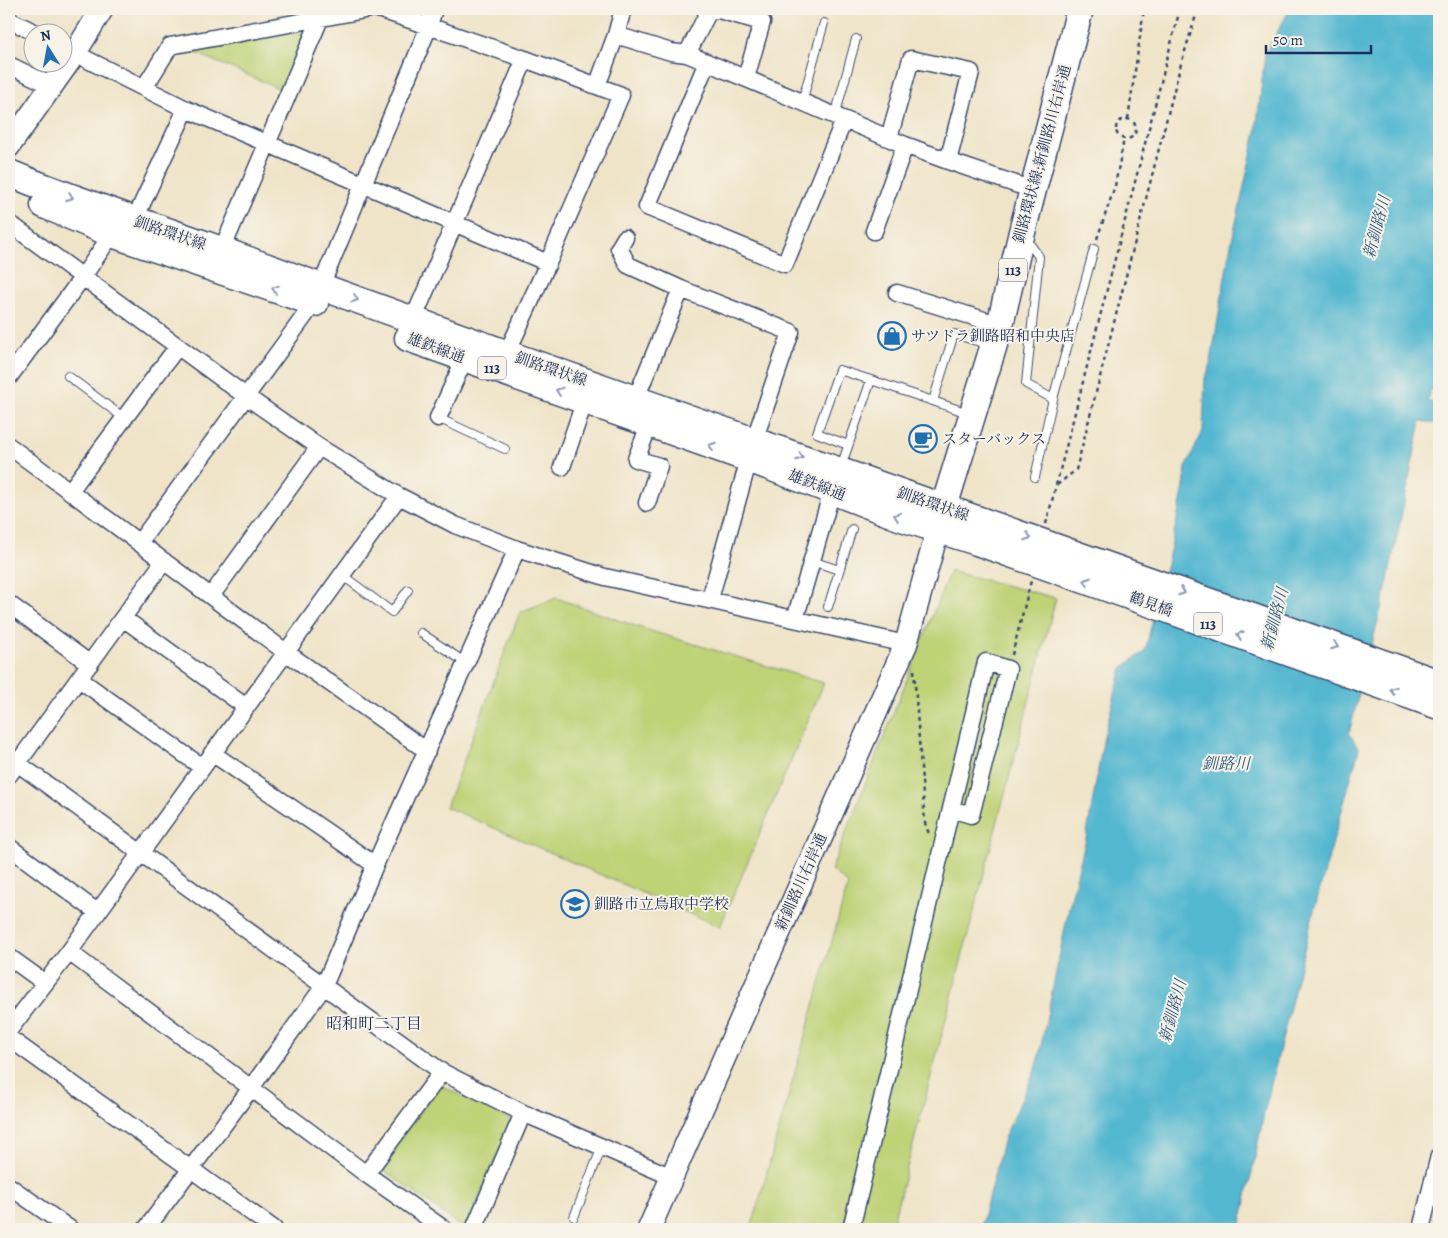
<svg xmlns="http://www.w3.org/2000/svg" width="1448" height="1238" font-family="Alegreya,'Noto Serif JP',serif">
<rect width="100%" height="100%" fill="#f7f3e8"/>
<filter id="ink" filterUnits="userSpaceOnUse"><feTurbulence type="fractalNoise" baseFrequency=".02" numOctaves="2"/><feDisplacementMap in="SourceGraphic" scale="10" xChannelSelector="R" yChannelSelector="G"/><feConvolveMatrix kernelMatrix="1 2 1 2 8 2 1 2 1" color-interpolation-filters="sRGB"/></filter>
<filter id="wash" filterUnits="userSpaceOnUse"><feTurbulence type="fractalNoise" baseFrequency=".0096" numOctaves="4" result="noise"/><feDisplacementMap in="SourceGraphic" scale="20" xChannelSelector="R" yChannelSelector="G"/><feGaussianBlur stdDeviation="1.12" result="paint"/><feColorMatrix in="noise" values="0 0 0 0 0 0 0 0 0 0 0 0 0 0 0 0 0 1.4 0 .05"/><feComposite in="paint" operator="in"/></filter>
<g filter="url(#wash)">
<rect width="100%" height="100%" fill="#efe4c8"/>
<path fill="#bed276" stroke="#6c806a" d="M298 30 306 39 280 89 191 51Z
M950 571 1056 598 891 1229H751L848 884 831 870Z
M556 598 641 628 824 683 720 927 446 807 520 612Z
M440 1085 513 1121 465 1229 379 1167Z"/>
<path fill="#52b7d0" stroke="#367397" d="M1290 9H1439V386L1431 390 1427 401 1439 405V424L1421 421 1386 589 1349 733 1359 749 1313 914 1265 1109 1240 1229H980L1004 1138 1037 1066 1070 903 1086 839 1104 736 1122 668 1145 651 1168 560 1184 487 1186 467 1203 431 1205 378 1210 367 1229 254 1256 132 1265 54Z"/>
</g>
<g filter="url(#ink)">
<g fill="none" stroke-linecap="round" stroke-linejoin="round">
<defs>
<path id="lane" d="M802 102 824 23
M835 116 856 39
M1027 240 1039 257 1026 384 1053 399
M68 376 124 418
M871 380 968 413
M933 401 954 334 990 345
M438 418 505 449
M844 458 871 380 839 370 817 433 848 445
M1035 477 1053 399 1094 249
M812 561 839 570
M342 575 392 612 408 590
M828 607 852 529
M421 633 466 663
M574 1217 602 1147"/>
<path id="street" d="M715 9 762 22 746 78
M9 20 34 32
M616 35 671 52 687 54 905 145 948 161 1033 190
M62 47 186 109 548 263 621 95 525 59 378 9
M687 54 710 9
M707 62 647 207 785 264 844 120
M9 65 50 85
M597 86 616 35 623 9
M144 88 170 46 370 9
M889 138 911 59 971 72 948 161
M134 221 186 109
M9 223 247 397 319 447 399 496 455 525 517 549 605 577 906 644
M874 231 905 145
M625 238 619 248 628 265 681 289 791 332 754 441 710 599
M222 250 320 19
M897 293 1000 325
M413 320 525 59
M507 353 548 263
M9 377 82 278 112 234
M636 398 681 289
M438 418 465 358
M9 446 287 653 427 751
M562 467 585 400
M70 491 178 346
M647 503 659 466 636 459 650 423
M139 543 314 303 429 26 434 9
M211 596 319 447
M9 604 90 664
M123 618 246 707
M795 619 832 491
M79 679 202 767
M212 753 375 865
M9 757 442 1072 523 1113 672 1177
M9 775 164 561
M9 847 97 912
M69 952 366 1174 444 1229
M9 957 45 983
M9 1030 69 952 399 496
M9 1038 274 1229
M366 1174 442 1072
M9 1186 70 1229
M146 1229 251 1088 324 986 375 865 517 549
M474 1229 523 1113
M851 1229 986 662 1008 669 971 815 951 809
M1421 1229 1439 1156"/>
<path id="secondary" d="M9 146 75 53 102 9
M649 1229 906 644 938 529"/>
<path id="primary" d="M9 173C86 205 165 229 243 258 488 349 736 434 982 521
M44 205 112 234 315 303
M408 338 749 459 902 518 977 542
M939 523 1000 325 1022 232 1080 9"/>
</defs>
<use href="#lane" stroke="#3b4a6e" stroke-width="10"/>
<use href="#street" stroke="#3b4a6e" stroke-width="19"/>
<use href="#secondary" stroke="#3b4a6e" stroke-width="25"/>
<use href="#primary" stroke="#3b4a6e" stroke-width="29"/>
<path stroke="#3b4a6e" stroke-width="2.5" stroke-dasharray="4 4" stroke-linecap="butt" d="M1116 129a10 10 0 1 1 20 0a10 10 0 1 1-20 0Z
M1128 119 1144 9
M1097 239 1115 186 1124 139
M1057 485 1076 470 1180 67 1198 9
M1046 524 1180 9
M1012 655 1031 581
M914 670 925 823 929 834"/>
<use href="#lane" stroke="#fff" stroke-width="8"/>
<use href="#street" stroke="#fff" stroke-width="16"/>
<use href="#secondary" stroke="#fff" stroke-width="22"/>
<use href="#primary" stroke="#fff" stroke-width="26"/>
<defs>
<path id="primary-bridge" d="M982 521 1439 683
M977 542 1439 706"/>
</defs>
<use href="#primary-bridge" stroke="#3b4a6e" stroke-width="29" stroke-linecap="butt"/>
<use href="#primary-bridge" stroke="#fff" stroke-width="26"/>
</g>
<defs><path id="oneway-chevron" d="M-2-3.5L2.5 0L-2 3.5" fill="none" stroke-width="1.6" stroke-linecap="round" stroke-linejoin="round" transform="scale(1.25)"/></defs>
<g stroke="#8d97ae">
<use href="#oneway-chevron" transform="translate(70 197) rotate(20)"/>
<use href="#oneway-chevron" transform="translate(275 289) rotate(-161)"/>
<use href="#oneway-chevron" transform="translate(355 299) rotate(20)"/>
<use href="#oneway-chevron" transform="translate(559 391) rotate(-161)"/>
<use href="#oneway-chevron" transform="translate(712 446) rotate(-160)"/>
<use href="#oneway-chevron" transform="translate(800 457) rotate(20)"/>
<use href="#oneway-chevron" transform="translate(897 516) rotate(-160)"/>
<use href="#oneway-chevron" transform="translate(1028 537) rotate(20)"/>
<use href="#oneway-chevron" transform="translate(1087 581) rotate(-160)"/>
<use href="#oneway-chevron" transform="translate(1182 592) rotate(20)"/>
<use href="#oneway-chevron" transform="translate(1240 635) rotate(-160)"/>
<use href="#oneway-chevron" transform="translate(1335 646) rotate(20)"/>
<use href="#oneway-chevron" transform="translate(1393 690) rotate(-160)"/>
</g>
</g>
<defs>
<symbol id="shop-ring" viewBox="-11 -11 22 22"><circle r="9.5" fill="#f7f3e8" stroke="#1f6fb2" stroke-width="1.5"/><path d="M-5-2.5h2.3a2.7 3.5 0 0 1 5.4 0H5L5.5 6h-11ZM-1.5-2.5h3a1.5 2.3 0 0 0-3 0Z" fill="#1f6fb2"/></symbol>
<symbol id="cafe-ring" viewBox="-11 -11 22 22"><circle r="9.5" fill="#f7f3e8" stroke="#1f6fb2" stroke-width="1.5"/><path d="M-5.5-4.5H6V0H3Q3 3.5 0 3.5H-2.5Q-5.5 3.5-5.5 0ZM3-3.2v2h1.7v-2ZM-6 4.5H4V6H-6Z" fill="#1f6fb2"/></symbol>
<symbol id="school-ring" viewBox="-11 -11 22 22"><circle r="9.5" fill="#f7f3e8" stroke="#1f6fb2" stroke-width="1.5"/><path d="M0-5L7-2L0 1L-7-2ZM-4 1L0 2.5L4 1V4Q0 6-4 4Z" fill="#1f6fb2"/></symbol>
</defs>
<g fill-rule="evenodd">
<use href="#shop-ring" x="876" y="320" width="32" height="32"/>
<use href="#cafe-ring" x="907" y="423" width="32" height="32"/>
<use href="#school-ring" x="559" y="888" width="32" height="32"/>
</g>
<g text-anchor="middle" stroke-width="4" stroke-linejoin="round" paint-order="stroke">
<g fill="#f7f3e8" stroke="#5d6a87" stroke-width="1">
<rect x="999" y="258.5" width="28" height="23" rx="4"/>
<rect x="478" y="356.5" width="28" height="23" rx="4"/>
<rect x="1194" y="612.5" width="28" height="23" rx="4"/>
</g>
<g font-size="14" font-weight="bold" fill="#1b2f5e">
<text x="1013" y="275">113</text>
<text x="492" y="373">113</text>
<text x="1208" y="629">113</text>
</g>
<g font-size="15" fill="#1b2f5e" stroke="#f7f3e8">
<text transform="translate(1042 154) rotate(-75)" y="5">釧路環状線;新釧路川右岸通</text>
<text transform="translate(170 233) rotate(19)" y="5">釧路環状線</text>
<text transform="translate(436 348) rotate(20)" y="5">雄鉄線通</text>
<text transform="translate(551 369) rotate(19)" y="5">釧路環状線</text>
<text transform="translate(817 485) rotate(21)" y="5">雄鉄線通</text>
<text transform="translate(933 504) rotate(19)" y="5">釧路環状線</text>
<text transform="translate(1151 604) rotate(20)" y="5">鶴見橋</text>
<text transform="translate(801 882) rotate(-66)" y="5">新釧路川右岸通</text>
</g>
<g font-size="15" fill="#1b2f5e" stroke="#f7f3e8" text-anchor="start">
<text x="911" y="341">サツドラ釧路昭和中央店</text>
<text x="942" y="444">スターバックス</text>
<text x="594" y="909">釧路市立鳥取中学校</text>
</g>
<g font-size="16" font-style="italic" fill="#2c5880" stroke="#f7f3e8">
<text transform="translate(1376 227) rotate(-75)" y="6">新釧路川</text>
<text transform="translate(1274 619) rotate(-75)" y="6">新釧路川</text>
<text x="1226" y="769">釧路川</text>
<text transform="translate(1172 1011) rotate(-75)" y="6">新釧路川</text>
</g>
<g font-size="16" fill="#1b2f5e" stroke="#f7f3e8">
<text x="374" y="1029">昭和町二丁目</text>
</g>
</g>
<rect width="1448" height="1238" fill="none" stroke="#f7f3e8" stroke-width="30"/>
<g transform="translate(48 48) rotate(349)"><circle r="24" fill="#f7f3e8" stroke="#9fa5b1"/>
<path d="M0-4L9 19L0 12L-9 19Z" fill="#1f6fb2"/>
<text y="-8" font-size="14" font-weight="bold" text-anchor="middle" fill="#1b2f5e">N</text>
</g>
<path d="M1266 45v8h105v-8" fill="none" stroke="#1b2f5e" stroke-width="2.5"/>
<text x="1273" y="45" font-size="15" fill="#1b2f5e" stroke="#f7f3e8" stroke-width="4" paint-order="stroke">50 m</text>
</svg>
